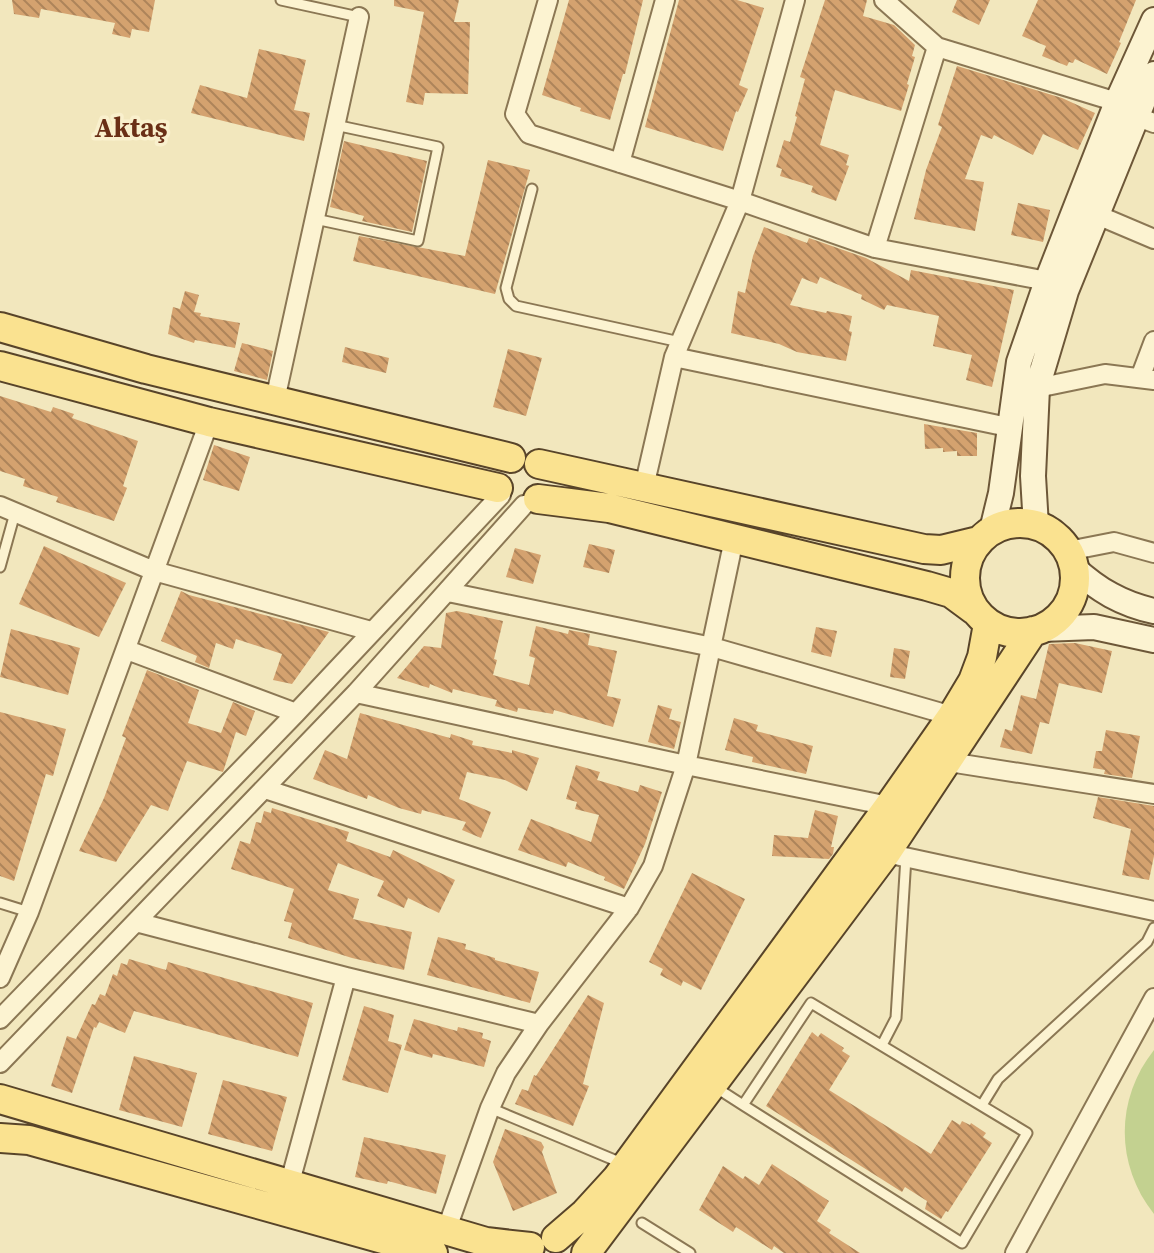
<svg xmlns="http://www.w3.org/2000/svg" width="1154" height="1253" font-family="'Source Serif 4',serif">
<defs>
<pattern id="building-back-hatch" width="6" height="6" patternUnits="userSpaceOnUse" patternTransform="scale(2)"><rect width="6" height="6" fill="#d4a26f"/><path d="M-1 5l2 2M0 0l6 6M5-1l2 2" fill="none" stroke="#ad845a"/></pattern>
</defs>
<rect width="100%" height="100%" fill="#f2e7bd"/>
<path fill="#c3d190" d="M1154 1050V1214C1115 1165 1115 1099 1154 1050Z"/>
<path fill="url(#building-back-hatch)" d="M12 0H155L149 32 132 29 130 38 112 34 115 23 41 9 39 18 14 14Z
M394 0H459L454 22H470L468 94 425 93 423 105 406 102 424 12 394 6Z
M569 0H643L625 74H623L610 120 580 111 581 108 542 95Z
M679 0H737L764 8 739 85 748 89 738 112 736 111 723 151 645 127Z
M825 0H867L863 16 894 25 915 45 912 56 915 57 907 84 909 85 901 111 835 90 820 145 849 155 846 165 849 166 836 201 811 192 813 186 780 176 782 169 776 167 784 140 790 142 797 117 795 116 805 79 800 77Z
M957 0H990L979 25 952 12Z
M1038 0H1136L1119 42 1121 43 1107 74 1075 59 1073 63 1069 62 1067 66 1042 56 1046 46 1022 36Z
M259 49 306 60 294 110 310 113 304 141 191 113 200 85 247 98Z
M957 66 1062 98 1095 113 1078 150 1043 134 1033 155 994 135 992 139 981 135 965 179 984 182 975 231 914 219 926 170 942 127 938 125Z
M344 141 427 161 412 232 362 221 364 216 330 207Z
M488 160 530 170 495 294 353 261 359 236 465 256Z
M1018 203 1050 210 1043 242 1011 235Z
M764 227 807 243 809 238 866 258 909 281 911 270 1014 290 992 387 966 380 972 355 933 346 939 316 887 305 884 310 861 299 862 295 820 277 817 284 802 278 790 305 826 313 827 311 852 316 849 331 852 332 846 361 797 352 779 344 731 333 738 291 745 293 753 256Z
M185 291 199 295 194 312 201 313 200 316 240 323 235 348 195 340 194 343 168 334 173 307 180 309Z
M242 343 273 351 267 380 234 371Z
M345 347 389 358 386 373 342 362Z
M508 349 542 358 526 416 493 407Z
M0 396 51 412 53 407 74 414 72 418 138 441 123 486 127 488 114 521 56 502 58 497 23 486 25 479 0 471Z
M924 424 977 433V456H957V451L943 452V448L925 449Z
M214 445 250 457 239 491 203 480Z
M589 544 615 550 609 573 583 567Z
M44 546 126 583 99 637 19 604Z
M515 548 541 555 533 584 506 577Z
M181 591 189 595 329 632 292 684 273 680 282 654 236 639 233 649 216 643 209 668 195 662 197 656 161 641Z
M457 611 503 621 494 659 497 660 493 675 529 685 535 658 529 656 536 626 568 634 569 630 590 634 588 645 617 651 607 696 621 699 613 727 554 710 553 714 518 708 517 712 495 706 497 700 453 689 452 693 430 684 429 688 397 678 424 646 441 648 446 613Z
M816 627 837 631 831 657 811 652Z
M11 629 80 648 68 695 0 677Z
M1075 643 1112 651 1102 693 1059 683 1049 724 1040 722 1032 754 1000 747 1005 729 1012 731 1021 695 1036 699 1049 644Z
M894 648 910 651 905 679 890 677Z
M147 670 199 690 188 723 221 733 233 702 255 711 246 736 236 732 223 772 187 761 168 811 151 805 116 862 79 851 104 798 126 738 122 736Z
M658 705 672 709 669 719 681 722 674 749 648 742Z
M0 712 66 729 53 776 46 774 14 881 0 876Z
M360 713 450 738 451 734 473 741 472 745 512 753V750L539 758 527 791 505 780 467 772 459 799 491 812 481 838 462 830 466 822 422 810 421 814 399 808 368 795 367 799 313 779 325 750 347 759Z
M734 718 758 725 756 731 813 746 806 774 752 762 753 757 725 750Z
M1106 730 1140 736 1132 778 1104 774 1105 770 1093 768 1096 751H1102Z
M576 765 600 772 597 780 638 792 640 785 662 792 645 844 624 889 604 880 605 877 568 862 566 867 518 850 531 819 591 842 599 815 575 809 577 802 566 799Z
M1098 797 1154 806V856L1149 880 1122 875 1131 829 1093 818Z
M272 808 349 832 346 841 390 857 393 850 455 880 439 913 408 898 404 908 377 896 384 881 338 863 328 890 359 899 353 919 412 932 404 970 352 958 288 938 292 923 284 921 294 889 231 869 240 841 250 844 256 822 261 823 264 811 271 813Z
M815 810 838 816 831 847H834L833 854 829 859 772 856 774 835 808 838Z
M692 873 745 899 701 990 683 981 681 986 660 975 663 969 649 962Z
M438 937 466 944 465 949 495 958V960L539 972 530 1003 427 975Z
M129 959 166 970 168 962 313 1003 298 1057 134 1011 125 1033 99 1022 96 1028 94 1027 72 1093 51 1086 67 1036 76 1039 92 1004 95 1005 100 994 105 996 113 974 117 976 121 963 127 965Z
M588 995 604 1003 583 1084 589 1086 573 1126 515 1104 522 1089 528 1091 534 1075 536 1076Z
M364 1006 394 1015 388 1041 402 1045 388 1093 342 1080Z
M414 1019 457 1031 458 1027 483 1033 482 1038 491 1041 484 1067 433 1054 432 1058 404 1050Z
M812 1032 818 1037 821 1033 844 1048 842 1051 850 1056 829 1090 931 1154 952 1120 960 1125 962 1121 970 1125 971 1123 986 1133 983 1137 992 1143 948 1212 946 1211 941 1219 925 1209 927 1201 905 1187 902 1192 766 1106Z
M134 1056 197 1073 182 1127 119 1110Z
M223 1080 287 1097 272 1151 208 1134Z
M505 1129 541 1142 544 1147 542 1152 557 1193 513 1211 493 1162Z
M364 1137 446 1155 436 1194 388 1181 387 1184 355 1177Z
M772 1164 829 1201 817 1221 831 1230 829 1233 860 1253H784L774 1246 772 1250 736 1227 733 1232 699 1210 723 1166 743 1179 745 1176 759 1185Z"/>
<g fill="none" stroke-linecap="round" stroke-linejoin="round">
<defs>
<path id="service" d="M281 0 359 17
M532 189 506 288 509 299 516 306 680 342
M315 219 418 241 438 147 335 125
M0 567 15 513
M0 903 29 912
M882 1045 896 1018 906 857
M715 1087 743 1105 962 1243 1027 1133 811 1003 743 1105
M982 1105 998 1079 1147 942 1154 928
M490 1108 624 1164
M642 1223 690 1253"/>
<path id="minor" d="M548 0 515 114 529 134 740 201 875 248 1047 281
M884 0 937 47 1117 102
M1135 116 1154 123
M620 163 665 0
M1095 214 1154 239
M875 248 937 47
M674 357 1008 427
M1140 378 1154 341
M1037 388 1105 374 1154 380
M275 400 359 17
M644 487 674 357 740 201 795 0
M0 506 154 571 371 631
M1068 551 1114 542 1154 553
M448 592 712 647 952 716
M127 650 296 713
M356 693 686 765 889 806
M949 762 1154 794
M265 789 629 908
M886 853 1154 911
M136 922 346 977 539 1024
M0 978 29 912 209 422
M0 1019 296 713 501 495
M0 1063 356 693 524 505
M290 1182 346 977
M446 1231 490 1108 506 1073 539 1024 629 908 653 866 686 765 734 539
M1015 1253 1154 998"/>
<path id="secondary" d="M1036 526 1033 476 1037 388 1066 291 1154 74
M992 530 1001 493 1019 362 1047 281 1117 102 1154 20
M1074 568C1098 590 1122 604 1154 611
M1042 629 1094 627 1154 640"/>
<path id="primary" d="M0 327 146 369 511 458
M0 366 209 422 498 488
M539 464 924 549 941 550 978 541
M538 499 609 508 927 586 951 593 974 610
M965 578a55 55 0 1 1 110 0a55 55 0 1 1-110 0Z
M0 1099 486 1242 530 1247
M0 1138 29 1140 433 1253
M556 1238 585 1213 617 1178 889 806 952 716 973 681 982 657 988 624
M586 1253 886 853 1033 631"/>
</defs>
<use href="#service" stroke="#8b7754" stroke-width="13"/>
<use href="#minor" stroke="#8b7754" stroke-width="22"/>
<use href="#secondary" stroke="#6d5738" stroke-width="28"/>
<use href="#primary" stroke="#584429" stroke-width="32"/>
<use href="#service" stroke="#fcf3d1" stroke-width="9"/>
<use href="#minor" stroke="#fcf3d1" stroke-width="18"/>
<use href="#secondary" stroke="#fcf3d1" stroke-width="24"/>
<use href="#primary" stroke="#fae290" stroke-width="28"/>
</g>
<g text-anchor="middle" stroke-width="7" stroke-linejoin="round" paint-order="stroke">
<g font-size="28" font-weight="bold" fill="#6a2f16" stroke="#f9f0cd">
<text x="131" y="137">Aktaş</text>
</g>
</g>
</svg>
